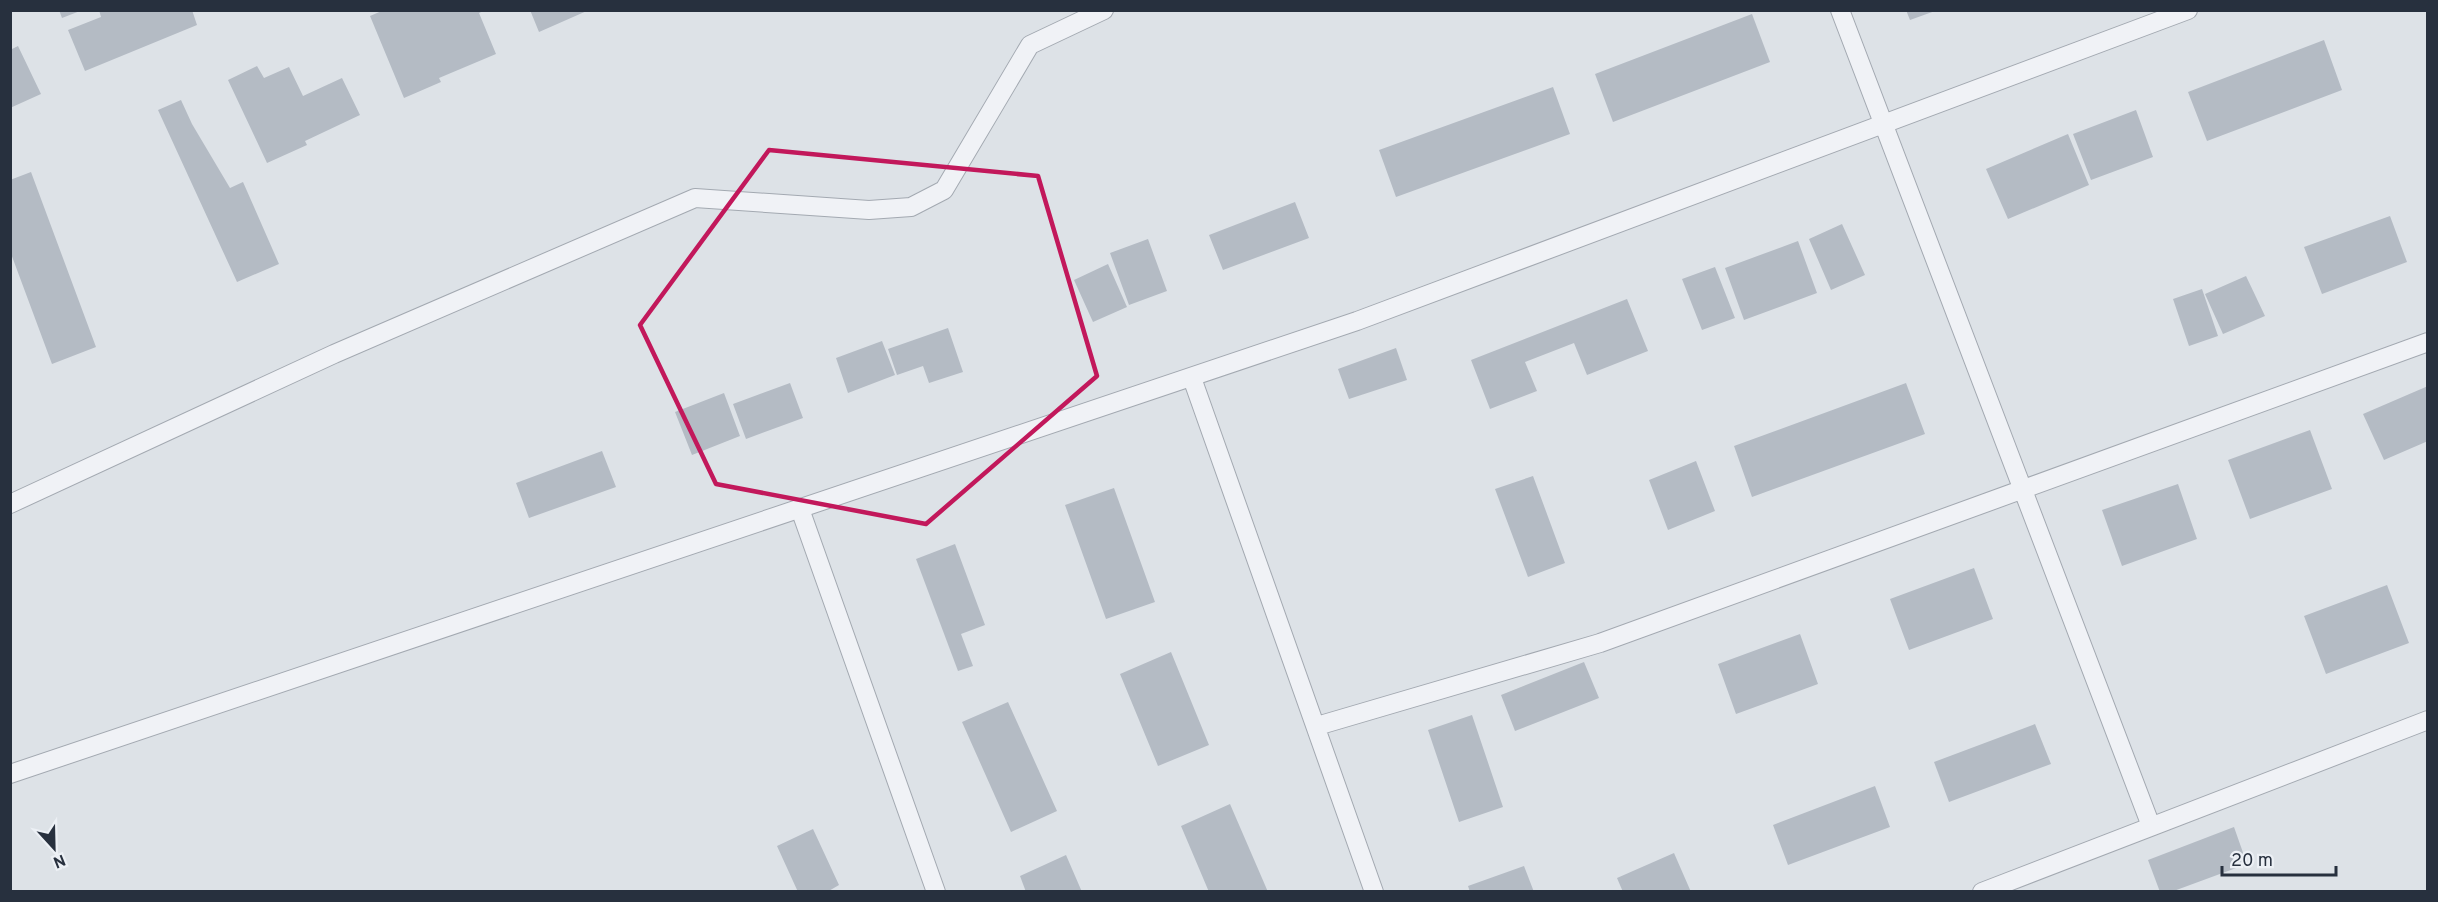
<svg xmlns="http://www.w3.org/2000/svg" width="2438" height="902" font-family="Overpass,sans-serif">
<rect width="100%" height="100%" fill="#dde2e7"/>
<path fill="#b4bbc4" d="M59 10H80V11L62 18Z
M99 10H192L197 25 85 71 68 30 101 17Z
M384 10H485L479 13 496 54 439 78 441 82 404 98 370 16Z
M530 10H589L539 32Z
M1906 10H1935V11L1910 20Z
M1752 14 1770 62 1613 122 1595 74Z
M2324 40 2342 90 2207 141 2188 92Z
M10 45 12 49 18 46 41 94 10 108Z
M257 66 264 78 289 67 303 96 342 78 360 115 305 141 307 145 267 163 228 80Z
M1553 87 1570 134 1396 197 1379 150Z
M181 100 192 124 230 188 243 182 279 264 237 282 158 110Z
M2136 110 2153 157 2091 180 2073 134Z
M2068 134 2089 185 2008 219 1986 169Z
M31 172 96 347 52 364 10 251V180Z
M1295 202 1309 238 1223 270 1209 235Z
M2390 216 2407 262 2322 294 2304 247Z
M1842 224 1865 275 1831 290 1809 239Z
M1148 239 1167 291 1129 305 1110 253Z
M1798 241 1817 293 1744 320 1725 268Z
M1108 264 1127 307 1093 322 1074 280Z
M1715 267 1735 318 1702 330 1682 279Z
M2246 276 2265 316 2223 334 2205 294Z
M2202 289 2218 336 2189 346 2173 299Z
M1627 299 1648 351 1587 375 1574 343 1525 362 1537 391 1490 409 1471 360Z
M948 328 963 372 929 383 923 366 897 375 888 349Z
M882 341 895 375 848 393 836 358Z
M1396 348 1407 380 1349 399 1338 369Z
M790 383 803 418 746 439 733 404Z
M1906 383 1925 434 1752 497 1734 446Z
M2428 386V441L2384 460 2363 414Z
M724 393 740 436 692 455 675 412Z
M2310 430 2332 489 2250 519 2228 460Z
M602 451 616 487 529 518 516 483Z
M1696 461 1715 511 1668 530 1649 480Z
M1533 476 1565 563 1528 577 1495 489Z
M2178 484 2197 539 2122 566 2102 510Z
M1114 488 1155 602 1106 619 1065 505Z
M955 544 985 625 961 634 973 666 958 671 916 559Z
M1974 568 1993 619 1909 650 1890 599Z
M2387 585 2409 643 2326 674 2304 616Z
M1800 634 1818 684 1736 714 1718 664Z
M1171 652 1209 745 1158 766 1120 674Z
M1584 662 1599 698 1515 731 1501 695Z
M1008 702 1057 811 1011 832 962 722Z
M1472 715 1503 807 1459 822 1428 730Z
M2035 724 2051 764 1949 802 1934 762Z
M1875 786 1890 827 1788 865 1773 825Z
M1230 804 1268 892H1209L1181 826Z
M2234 827 2247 864 2171 892H2160L2148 860Z
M813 829 839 885 827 892H798L777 846Z
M1674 853 1691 892H1623L1617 878Z
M1066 855 1082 892H1026L1020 876Z
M1524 866 1534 892H1470L1468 886Z"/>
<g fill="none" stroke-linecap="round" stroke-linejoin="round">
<defs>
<path id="service" d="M1840 10 2151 826
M1192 378 1374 892
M10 504 334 354 695 198 869 210 911 207 944 190 1030 45 1104 10
M800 509 936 892
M1317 726 1600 643 2428 342
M10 774 1357 321 2188 10
M1982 892 2428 720"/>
</defs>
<use href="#service" stroke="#a3a9b1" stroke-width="20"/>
<use href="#service" stroke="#f0f2f6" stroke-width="18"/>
</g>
<path fill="none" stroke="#c2185b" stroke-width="4.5" stroke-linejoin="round" d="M769 150 1038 176 1097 376 926 524 716 484 640 325Z"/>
<rect width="2438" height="902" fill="none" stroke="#27303e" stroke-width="24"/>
<g transform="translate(54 848) rotate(158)" stroke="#ecf0f5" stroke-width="4.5" paint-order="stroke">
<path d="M0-4.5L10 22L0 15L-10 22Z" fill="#27303e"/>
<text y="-9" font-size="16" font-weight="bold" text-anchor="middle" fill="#27303e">N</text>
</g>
<path d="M2222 866v9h114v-9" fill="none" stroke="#27303e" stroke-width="3"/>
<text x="2231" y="866" font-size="18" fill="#27303e" stroke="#ecf0f5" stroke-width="4.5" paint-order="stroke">20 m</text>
</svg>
